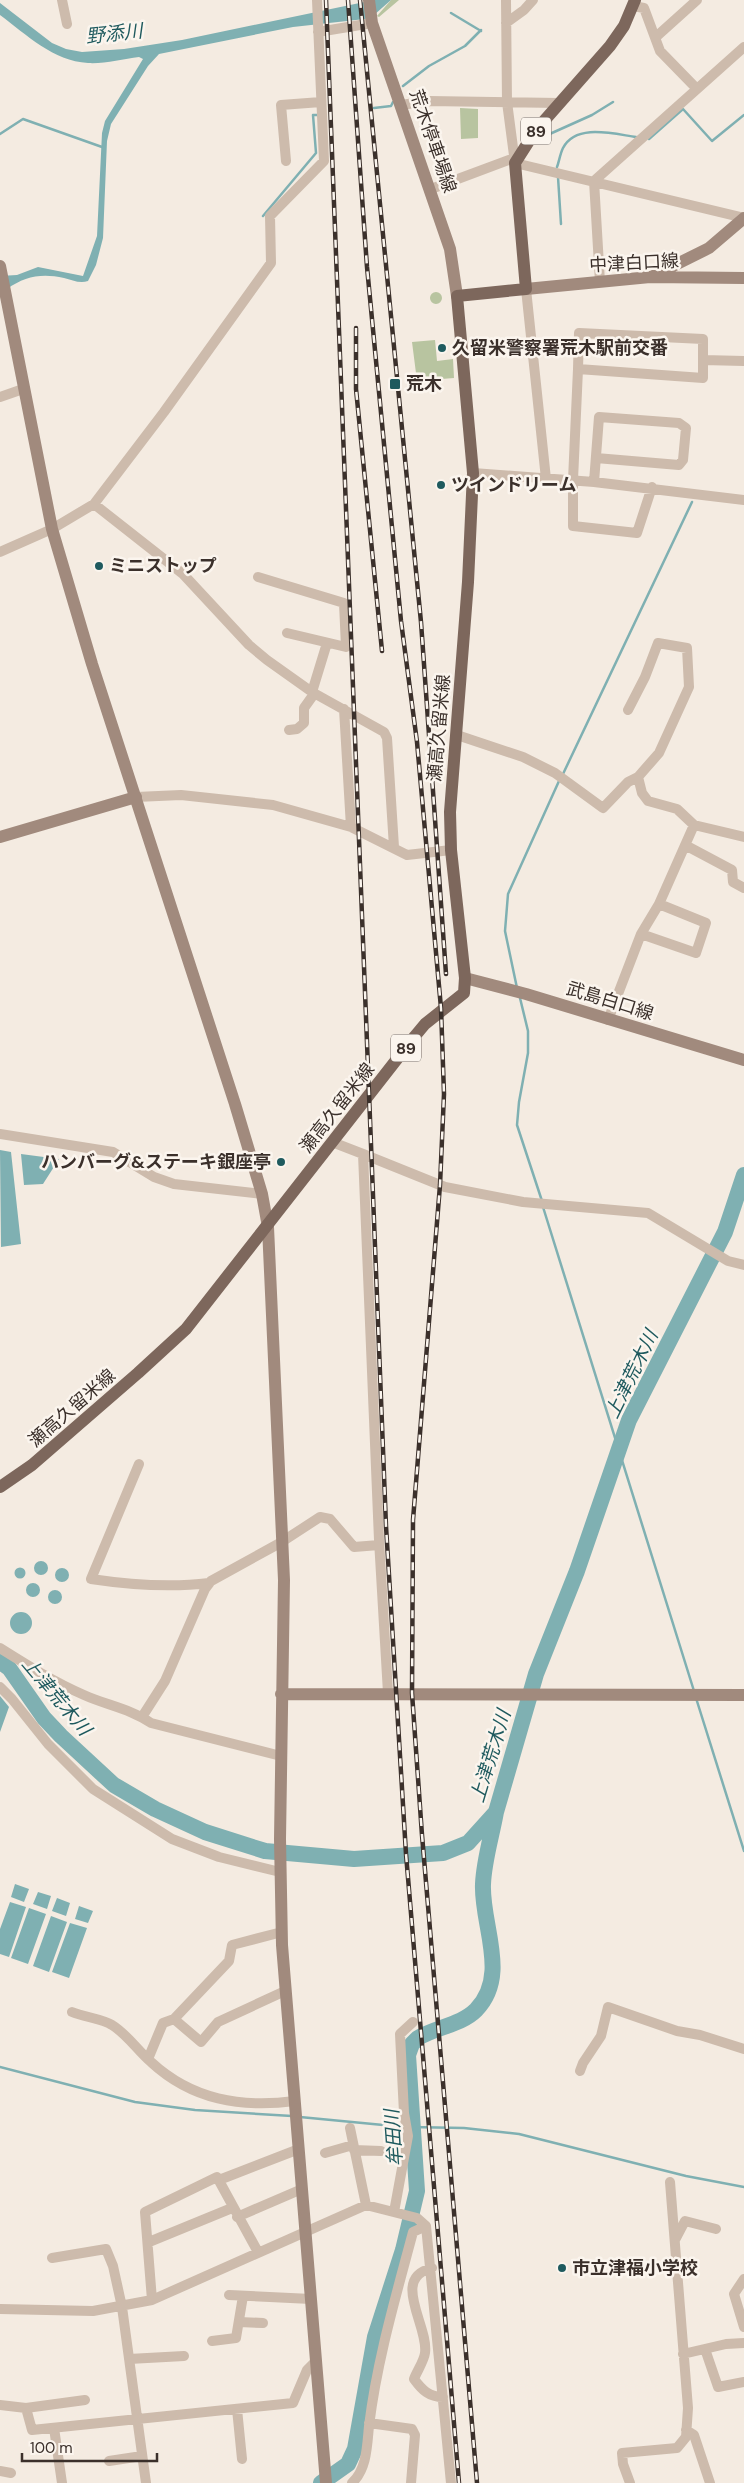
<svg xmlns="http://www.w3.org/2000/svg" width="744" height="2483" font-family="'DM Sans','Noto Sans JP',sans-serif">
<rect width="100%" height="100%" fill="#f4ebe1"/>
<path fill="#b8c4a0" d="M391 0H399L379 17 377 16Z
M460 108 478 109V138L461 139Z
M430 298a6 6 0 1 1 12 0a6 6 0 1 1-12 0Z
M435 340 437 361 453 359 454 378 417 381 412 342Z"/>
<path fill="#7fb0b2" d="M374 0H391L374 15 365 19 293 27 159 54 148 66 111 124 107 141 103 238 96 265 88 281C80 284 72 280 64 278 42 273 25 276 7 289L0 276 17 275 38 267 83 276 97 236 102 133 105 121 143 59 139 57C123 59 104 64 88 63 53 61 27 35 0 15V3L52 43 66 49 82 52 124 49 182 40Z
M0 1150 11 1152 21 1244 1 1247Z
M21 1154 59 1159 43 1184 24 1185Z
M34 1568a7 7 0 1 1 14 0a7 7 0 1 1-14 0Z
M14.5 1573a5.5 5.5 0 1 1 11 0a5.5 5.5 0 1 1-11 0Z
M55 1575a7 7 0 1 1 14 0a7 7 0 1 1-14 0Z
M26 1590a7 7 0 1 1 14 0a7 7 0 1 1-14 0Z
M48 1597a7 7 0 1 1 14 0a7 7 0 1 1-14 0Z
M10 1623a11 11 0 1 1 22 0a11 11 0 1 1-22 0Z
M0 1696 9 1707 0 1732Z
M15 1884 29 1889 24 1902 11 1897Z
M38 1892 51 1896 47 1909 33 1904Z
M57 1898 70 1903 66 1916 52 1911Z
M10 1902 26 1907 9 1957 0 1954V1929Z
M79 1906 93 1911 88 1923 75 1919Z
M29 1908 46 1914 28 1964 11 1958Z
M51 1916 67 1922 49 1972 33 1966Z
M70 1923 87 1928 69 1978 52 1972Z"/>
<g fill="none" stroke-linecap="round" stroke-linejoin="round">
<path stroke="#7fb0b2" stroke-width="2.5" d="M451 13 481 31
M403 86 429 66 465 46 481 30
M374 108 391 106 393 102
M0 134 23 119 102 147
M543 137 592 115 613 102
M649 139 683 109 712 141 744 115
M557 167C559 162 560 154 563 148 576 123 614 134 636 137
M558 177 561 224
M263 216 316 153 313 115H318
M563 774 692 502
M517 988 505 931 508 894 559 781
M520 998 528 1031V1053L519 1102 517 1125 542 1201
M543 1207 694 1691
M696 1698 744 1851
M0 2067 135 2102 195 2110 292 2116
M300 2117 404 2127
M410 2127 464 2128 519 2134 686 2176 744 2187"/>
<path stroke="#7fb0b2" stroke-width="16" d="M0 1662 9 1668 44 1718 61 1736 114 1785 155 1809 205 1832 265 1851 354 1859 443 1853 468 1843 496 1812 536 1674 577 1571 629 1420 725 1232 744 1175
M321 2483 348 2464 355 2449 375 2337 403 2250 417 2191 408 2055 412 2044 418 2038C436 2027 461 2025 476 2010 510 1975 481 1925 483 1884 484 1860 492 1835 496 1812"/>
<path stroke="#cdbbac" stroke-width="10" d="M62 0 67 24
M506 0 507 102 515 163 744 218
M633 6 644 8 660 51 697 89
M506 23 524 10 533 0
M318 32 372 23
M657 36 697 0
M401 105 429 101 560 103
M286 161 281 105 321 102
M594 181 744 47
M594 181 600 282
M431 189 514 158
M526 289 546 479
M578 369 579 333 703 339V360
M0 397 23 389
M473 473 594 482 744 500
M594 482 599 417 679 423 686 428 683 460 679 465 596 458
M652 487 637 533 573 526V480L578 369 703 378V360L744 361
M94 504 183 574 249 645 267 660 312 692 384 732 387 738 394 847
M0 552 52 529 94 504 164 412 271 263 270 216 324 161 317 0
M258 577 344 603 346 647 287 633
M312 692 327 643
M344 709 351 827
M628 710 645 677 658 643 687 648 689 687 659 753 638 777
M289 730 297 729 304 723V708L314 694
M457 735 523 757 555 773 603 808 628 782 638 777 642 793 648 801 677 809 694 825 744 837
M136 797 181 795 273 805 351 827 407 855 451 850
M685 845 732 870 733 882 744 888
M641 934 696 953 706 923 659 904
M608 1020 641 934 659 904 694 825
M0 1134 113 1152 154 1177 174 1184 262 1194
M332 1142 363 1154 379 1540 388 1693
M363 1154 445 1187 523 1202 648 1213 728 1261 744 1265
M139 1464 91 1579C131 1585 169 1588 209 1583
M0 1648C27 1665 54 1682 84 1695 106 1705 131 1709 151 1723L281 1756
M0 1687 12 1699 48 1744 93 1789 172 1839 219 1857 280 1872
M142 1717 165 1681 205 1589 211 1581 280 1543 320 1517 330 1519 354 1547 379 1545
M72 2012C84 2017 103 2019 112 2025 127 2034 138 2051 151 2062 192 2100 241 2108 295 2101
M174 2019 201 2042 218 2022 285 1991
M148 2059 163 2023 174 2019 229 1961 232 1945 282 1932
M580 2071 583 2063 601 2036 608 2007 677 2031 700 2035 744 2049
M350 2128 366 2205
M354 2150 381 2151
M325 2153 353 2145
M219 2180 299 2149
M394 2212 408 2136 404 2113 400 2034 413 2022
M237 2217 302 2189
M675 2240 685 2221 716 2229
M149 2242 232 2208
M52 2258 106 2249 113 2266 122 2307 146 2483
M432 2268C390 2278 429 2326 425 2353 424 2361 417 2371 414 2379 422 2390 429 2397 443 2397
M744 2279 734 2294 744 2327
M229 2295 311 2299
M152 2300 145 2212 217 2177 258 2252
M0 2309 93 2311 152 2300 366 2205 417 2218 426 2226 451 2483
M239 2322 263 2323
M212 2341 236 2338 243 2296
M705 2349 718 2387 744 2382
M683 2354 726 2344 744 2343
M129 2359 184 2356
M0 2405 26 2408 32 2430 293 2403 307 2370 316 2361
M26 2408 85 2400
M237 2409 242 2459
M369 2423 412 2429 415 2435 411 2483
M54 2428 62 2483
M686 2430 694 2435 710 2483
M109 2461 142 2456
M0 2471 11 2473
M352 2483C367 2469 367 2446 369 2426 377 2360 396 2296 413 2232L426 2226
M630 2483 623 2464 622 2453 677 2448 686 2437 688 2408 670 2182"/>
<path stroke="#a18a7d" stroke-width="12" d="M369 0 372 23 450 249 457 296
M0 266 52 529 92 664 235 1104 262 1194 268 1227 284 1580 280 1839 282 1945 326 2483
M653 276 709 248 744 218
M526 289 650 277 744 278
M0 837 136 797
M465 978 526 994 744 1060
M281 1694 744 1695"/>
<path stroke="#7d675c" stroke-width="12" d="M0 1487 32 1465 138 1373 186 1329 415 1036 425 1024 464 993 465 978 451 850 450 812 468 582 473 473 457 296 526 289 515 163 536 130 610 46 624 26 635 0"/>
<defs>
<path id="rail" d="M326 0 386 1526 406 1854 459 2483
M348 0 367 267 401 621 417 742 441 1008 444 1094 440 1185 413 1520 412 1693 422 1835 477 2483
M360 0 421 622 446 974
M356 328V389L382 651"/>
</defs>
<use href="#rail" stroke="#3b302b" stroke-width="4.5"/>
<use href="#rail" stroke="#fbf5ee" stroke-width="2.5" stroke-dasharray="8" stroke-linecap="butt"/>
</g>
<g fill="#1f5a5e" stroke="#fbf5ee" stroke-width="2">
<circle cx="442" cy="348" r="5"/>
<rect x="389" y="378" width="12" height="12" rx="2.5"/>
<circle cx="441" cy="485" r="5"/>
<circle cx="99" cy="566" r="5"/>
<circle cx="281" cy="1162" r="5"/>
<circle cx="562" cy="2268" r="5"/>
</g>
<g text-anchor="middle" stroke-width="5" stroke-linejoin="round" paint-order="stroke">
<g fill="#fbf5ee" stroke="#756b66" stroke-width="1">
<rect x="521" y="117.5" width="30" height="27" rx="4"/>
<rect x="391" y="1034.5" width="30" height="27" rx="4"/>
</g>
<g font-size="16" font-weight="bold" fill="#3b302b">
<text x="536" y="137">89</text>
<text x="406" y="1054">89</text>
</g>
<g font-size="18" fill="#3b302b" stroke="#fbf5ee">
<text transform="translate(433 141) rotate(71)" y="6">荒木停車場線</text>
<text transform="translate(634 263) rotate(-3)" y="6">中津白口線</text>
<text transform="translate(439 728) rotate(-85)" y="6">瀬高久留米線</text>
<text transform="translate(610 1001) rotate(17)" y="6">武島白口線</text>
<text transform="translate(337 1108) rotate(-52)" y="6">瀬高久留米線</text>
<text transform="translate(72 1408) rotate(-41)" y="6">瀬高久留米線</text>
</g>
<g font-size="18" font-weight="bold" fill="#3b302b" stroke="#fbf5ee" text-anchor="start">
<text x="452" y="354">久留米警察署荒木駅前交番</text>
<text x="406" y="390">荒木</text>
<text x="451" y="491">ツインドリーム</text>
<text x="109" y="572">ミニストップ</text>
<text x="271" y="1168" text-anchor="end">ハンバーグ&amp;ステーキ銀座亭</text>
<text x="572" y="2274">市立津福小学校</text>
</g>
<g font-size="19" font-style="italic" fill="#1f5a5e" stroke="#fbf5ee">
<text transform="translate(114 33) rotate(-6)" y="7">野添川</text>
<text transform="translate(631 1374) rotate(-64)" y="7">上津荒木川</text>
<text transform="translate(57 1696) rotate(50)" y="7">上津荒木川</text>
<text transform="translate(490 1756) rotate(-73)" y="7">上津荒木川</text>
<text transform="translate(393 2138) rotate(-94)" y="7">牟田川</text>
</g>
</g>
<path d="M22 2453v8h135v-8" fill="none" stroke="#3b302b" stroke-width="2.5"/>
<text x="30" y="2453" font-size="15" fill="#3b302b" stroke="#fbf5ee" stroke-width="4" paint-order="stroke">100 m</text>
</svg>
